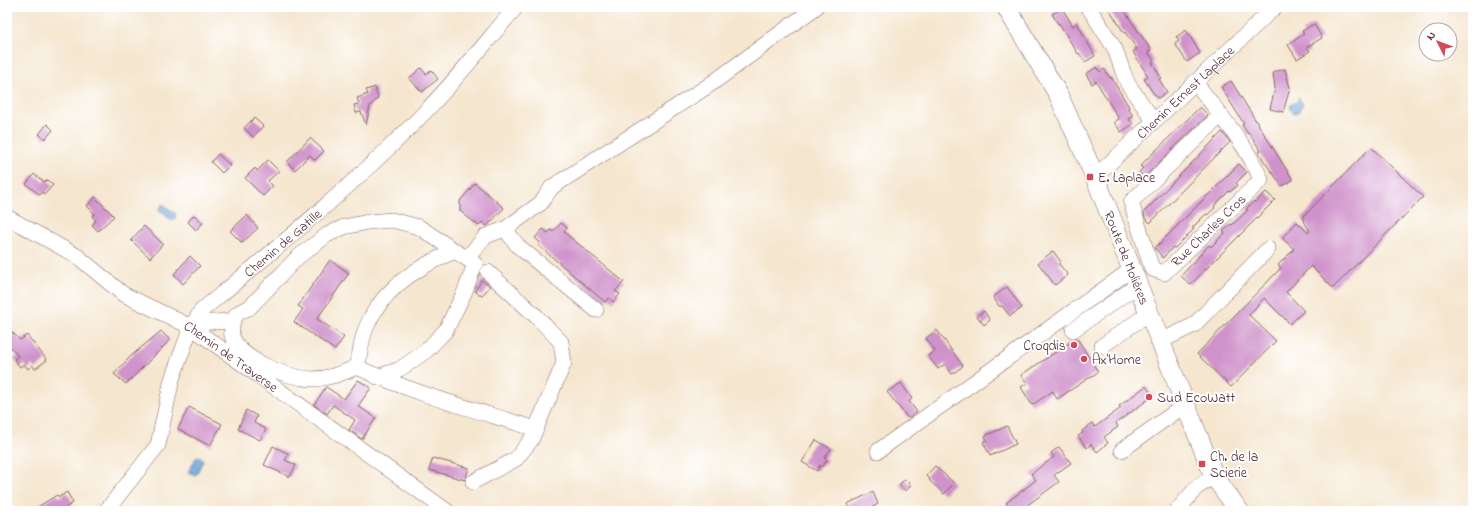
<svg xmlns="http://www.w3.org/2000/svg" width="1480" height="518" font-family="'Indie Flower',sans-serif">
<rect width="100%" height="100%" fill="#fff"/>
<filter id="ink" filterUnits="userSpaceOnUse"><feTurbulence type="fractalNoise" baseFrequency=".025" numOctaves="2"/><feDisplacementMap in="SourceGraphic" scale="8" xChannelSelector="R" yChannelSelector="G"/><feConvolveMatrix kernelMatrix="1 2 1 2 8 2 1 2 1" color-interpolation-filters="sRGB"/></filter>
<filter id="wash" filterUnits="userSpaceOnUse"><feTurbulence type="fractalNoise" baseFrequency=".012" numOctaves="4" result="noise"/><feDisplacementMap in="SourceGraphic" scale="16" xChannelSelector="R" yChannelSelector="G"/><feGaussianBlur stdDeviation="0.9" result="paint"/><feColorMatrix in="noise" values="0 0 0 0 0 0 0 0 0 0 0 0 0 0 0 0 0 1.4 0 .05"/><feComposite in="paint" operator="in"/></filter>
<g filter="url(#wash)">
<rect width="100%" height="100%" fill="#f5e6cf"/>
<path fill="#64a4d7" stroke="#576281" d="M1298 98 1300 99V101L1302 102 1303 104 1298 112 1294 113 1291 110 1290 105 1298 101Z
M163 204 176 214 175 219 171 220 158 210Z
M199 456 202 458 203 461 196 475 188 472 196 458Z"/>
<g id="blocks">
<path fill="#cf92cb" d="M1108 7H1122L1151 50 1148 52 1154 61 1152 62 1161 78 1159 79 1167 92 1158 98 1155 94H1154L1144 79 1148 76 1133 52 1137 49 1125 32 1124 33Z
M1062 8 1073 26 1077 23 1095 56 1085 62 1079 53 1078 54 1059 23 1058 24 1052 14Z
M1314 24 1322 38 1307 47 1310 51 1297 59 1288 45 1304 34 1302 31Z
M1186 30 1200 53 1187 62 1175 44 1179 41 1176 37Z
M1097 67 1100 72 1104 69 1110 78 1111 77 1129 107 1128 108 1133 116 1129 119 1133 124 1121 132 1114 122 1119 119 1096 81 1092 84 1086 74Z
M421 68 426 74 431 70 438 79 422 92 409 78Z
M1285 69 1290 88 1283 112 1270 109 1275 88 1273 72Z
M1231 81 1293 180 1282 186 1264 161 1259 152 1261 151 1249 133 1248 134 1242 125 1244 124 1221 87Z
M375 87 378 98 370 106 366 125 361 112 356 113 354 105 359 104 357 98 368 94 366 90Z
M1200 107 1208 115 1144 177 1139 172 1143 168 1140 166Z
M254 118 263 126 253 137 244 128Z
M47 124 53 130 45 139 39 134Z
M1222 132 1230 142 1150 223 1145 218 1144 212Z
M310 138 324 151 315 160 310 155 295 170 287 162Z
M1371 147 1423 197 1333 288 1311 266 1286 292 1304 311 1290 324 1264 298 1249 315 1276 341 1231 387 1197 354 1281 268 1278 265 1294 249 1282 238 1297 222 1308 233 1310 231 1302 218Z
M218 154 230 165 222 173 211 162Z
M268 160 279 171 268 181 273 186 263 196 245 178 255 168 257 171Z
M1239 164 1247 172 1236 183 1238 185 1230 192 1229 191 1214 206 1215 208 1207 215 1206 214 1192 228 1194 229 1175 248 1173 247 1163 258 1155 248Z
M34 174 44 182 47 180 53 185 45 194 42 192 40 195 26 184Z
M475 183 504 208 487 226 482 222 479 226 460 211V201Z
M1266 192 1275 200 1190 285 1181 276 1209 245 1211 247 1225 233 1223 231 1231 224 1232 225 1248 210 1246 209 1254 201 1255 202Z
M95 197 114 216 98 231 92 225 96 221 92 216 95 214 87 206Z
M194 215 203 223 196 230 188 222Z
M247 215 258 228 242 243 230 231Z
M561 223 567 228 564 232 624 282 615 291 620 294 613 302 609 298 605 302 538 245 540 242 535 238 543 229 548 233 551 230 553 232Z
M144 226 163 244 150 258 131 240Z
M1053 251 1061 262 1059 264 1068 275 1055 285 1038 263Z
M190 256 200 266 183 284 174 274Z
M330 260 349 273 317 319 344 337 335 350 294 322 303 309 298 306Z
M482 280 490 286 482 296 475 291Z
M1007 287 1022 308 1010 316 1002 306H999L993 297Z
M984 311 990 320 984 325 977 316Z
M7 327 20 340 27 335 47 360 35 369 32 365 28 369 24 364 20 367 14 359 18 356 7 343Z
M937 330 963 366 952 374 945 364 938 369 928 356 935 351 926 338Z
M161 331 170 340 126 384 114 374 131 356Z
M1077 338 1098 372 1057 399 1053 391 1032 405 1021 387 1027 383 1021 375Z
M358 380 371 388 358 406 376 418 362 439 349 430 355 420 333 405 327 414 314 405 326 387 344 399Z
M901 383 912 399 909 401 917 412 908 418 887 392Z
M1146 386 1153 396 1116 423 1118 427 1104 437 1108 443 1097 452 1091 444 1087 448 1078 436 1083 433 1082 431 1092 423 1095 427 1121 408 1119 406Z
M189 407 222 424 210 446 178 429Z
M246 410 257 416 254 423 266 429 260 440 238 429Z
M1007 426 1016 444 990 456 983 442 987 440 985 436Z
M816 440 831 449 824 458 827 460 822 467 820 465 817 471 802 462Z
M273 446 289 454 285 460 296 465 290 477 264 465Z
M1059 447 1071 463 1054 475 1059 482 1026 506 1027 511H1012L1006 503 1036 480 1031 474 1054 457 1051 453Z
M433 458 469 468 465 480 429 470Z
M935 466 954 483 944 494 929 480 930 479 926 476Z
M905 479 911 485 906 491 899 485Z
M67 492 73 503 65 508 66 511H31L57 495 59 497Z
M873 492 878 504 871 508 872 511H851L847 504Z"/>
</g>
</g>
<g filter="url(#ink)">
<use href="#blocks" fill-opacity="0" stroke="#866564" stroke-width="1"/>
<g fill="none" stroke-linecap="round" stroke-linejoin="round">
<defs>
<g id="minor">
<path d="M1088 7 1091 11 1115 49 1123 72 1128 84 1154 121"/>
<path d="M1195 82C1217 111 1248 146 1261 180L1164 273 1152 269 1131 202 1220 116"/>
<path id="s1" d="M1095 177 1275 7"/>
<path id="s2" d="M7 217 77 256 123 294 191 327 447 511"/>
<path d="M505 229 518 246 596 310"/>
<path d="M455 251 419 227 392 220 368 222 344 227 327 235 298 257 249 308C239 311 233 315 232 327 232 330 231 333 232 336 239 360 289 378 312 379 329 379 342 373 357 367 414 394 476 410 536 429"/>
<path d="M467 258 486 236 505 229 541 203 552 187 711 84 816 7"/>
<path d="M193 323 232 321"/>
<path d="M1073 330 1138 285"/>
<path d="M1161 341 1194 325 1268 249"/>
<path d="M1102 346 1149 313"/>
<path d="M357 367C360 355 361 340 366 328 381 290 418 266 455 251L475 264 465 291 446 330 426 351 400 369 377 377"/>
<path d="M1122 450 1185 405"/>
<path d="M878 451 1132 269"/>
<path d="M473 482 516 459 531 440 564 363 561 342 537 317 488 272"/>
<path id="s3" d="M106 511 158 445 172 379 191 327 201 311C278 247 355 184 425 112 457 79 486 42 516 7"/>
<path d="M1177 511 1196 488 1214 476"/>
</g>
<g id="major">
<path id="s4" d="M1006 7 1058 94 1095 177 1214 476 1239 511"/>
</g>
</defs>
<use href="#minor" stroke="#866564" stroke-width="16"/>
<use href="#major" stroke="#866564" stroke-width="20"/>
<use href="#minor" stroke="#fff" stroke-width="15"/>
<use href="#major" stroke="#fff" stroke-width="19"/>
</g>
</g>
<g fill="#d1495b" stroke="#fff" stroke-width="1.5">
<rect x="1086" y="173" width="8" height="8" rx="2"/>
<circle cx="1074" cy="345" r="4"/>
<circle cx="1084" cy="359" r="4"/>
<circle cx="1149" cy="397" r="4"/>
<rect x="1198" y="460" width="8" height="8" rx="2"/>
</g>
<g text-anchor="middle" stroke-width="4" stroke-linejoin="round" paint-order="stroke">
<g font-size="14" fill="#4a1f2b" stroke="#fff">
<text dy="5" stroke="none"><textPath href="#s1" startOffset="124">Chemin Ernest Laplace</textPath></text>
<text transform="translate(1208 230) rotate(-44)" y="5">Rue Charles Cros</text>
<text dy="5" stroke="none"><textPath href="#s3" startOffset="332">Chemin de Gatille</textPath></text>
<text dy="5" stroke="none"><textPath href="#s4" startOffset="279">Route de Molières</textPath></text>
<text dy="5" stroke="none"><textPath href="#s2" startOffset="265">Chemin de Traverse</textPath></text>
</g>
<g font-size="14" fill="#4a1f2b" stroke="#fff" text-anchor="start">
<text x="1098" y="182">E. Laplace</text>
<text x="1066" y="350" text-anchor="end">Croqdis</text>
<text x="1092" y="364">Ax'Home</text>
<text x="1157" y="402">Sud EcoWatt</text>
<text x="1210" y="461">Ch. de la<tspan x="1210" dy="16">Scierie</tspan></text>
</g>
</g>
<rect width="1480" height="518" fill="none" stroke="#fff" stroke-width="24"/>
<g transform="translate(1438 42) rotate(312)"><circle r="19" fill="#ffffff" stroke="#b7a5aa"/>
<path d="M0-3L7 15L0 10L-7 15Z" fill="#d1495b"/>
<text y="-6" font-size="11" font-weight="bold" text-anchor="middle" fill="#4a1f2b">N</text>
</g>
</svg>
